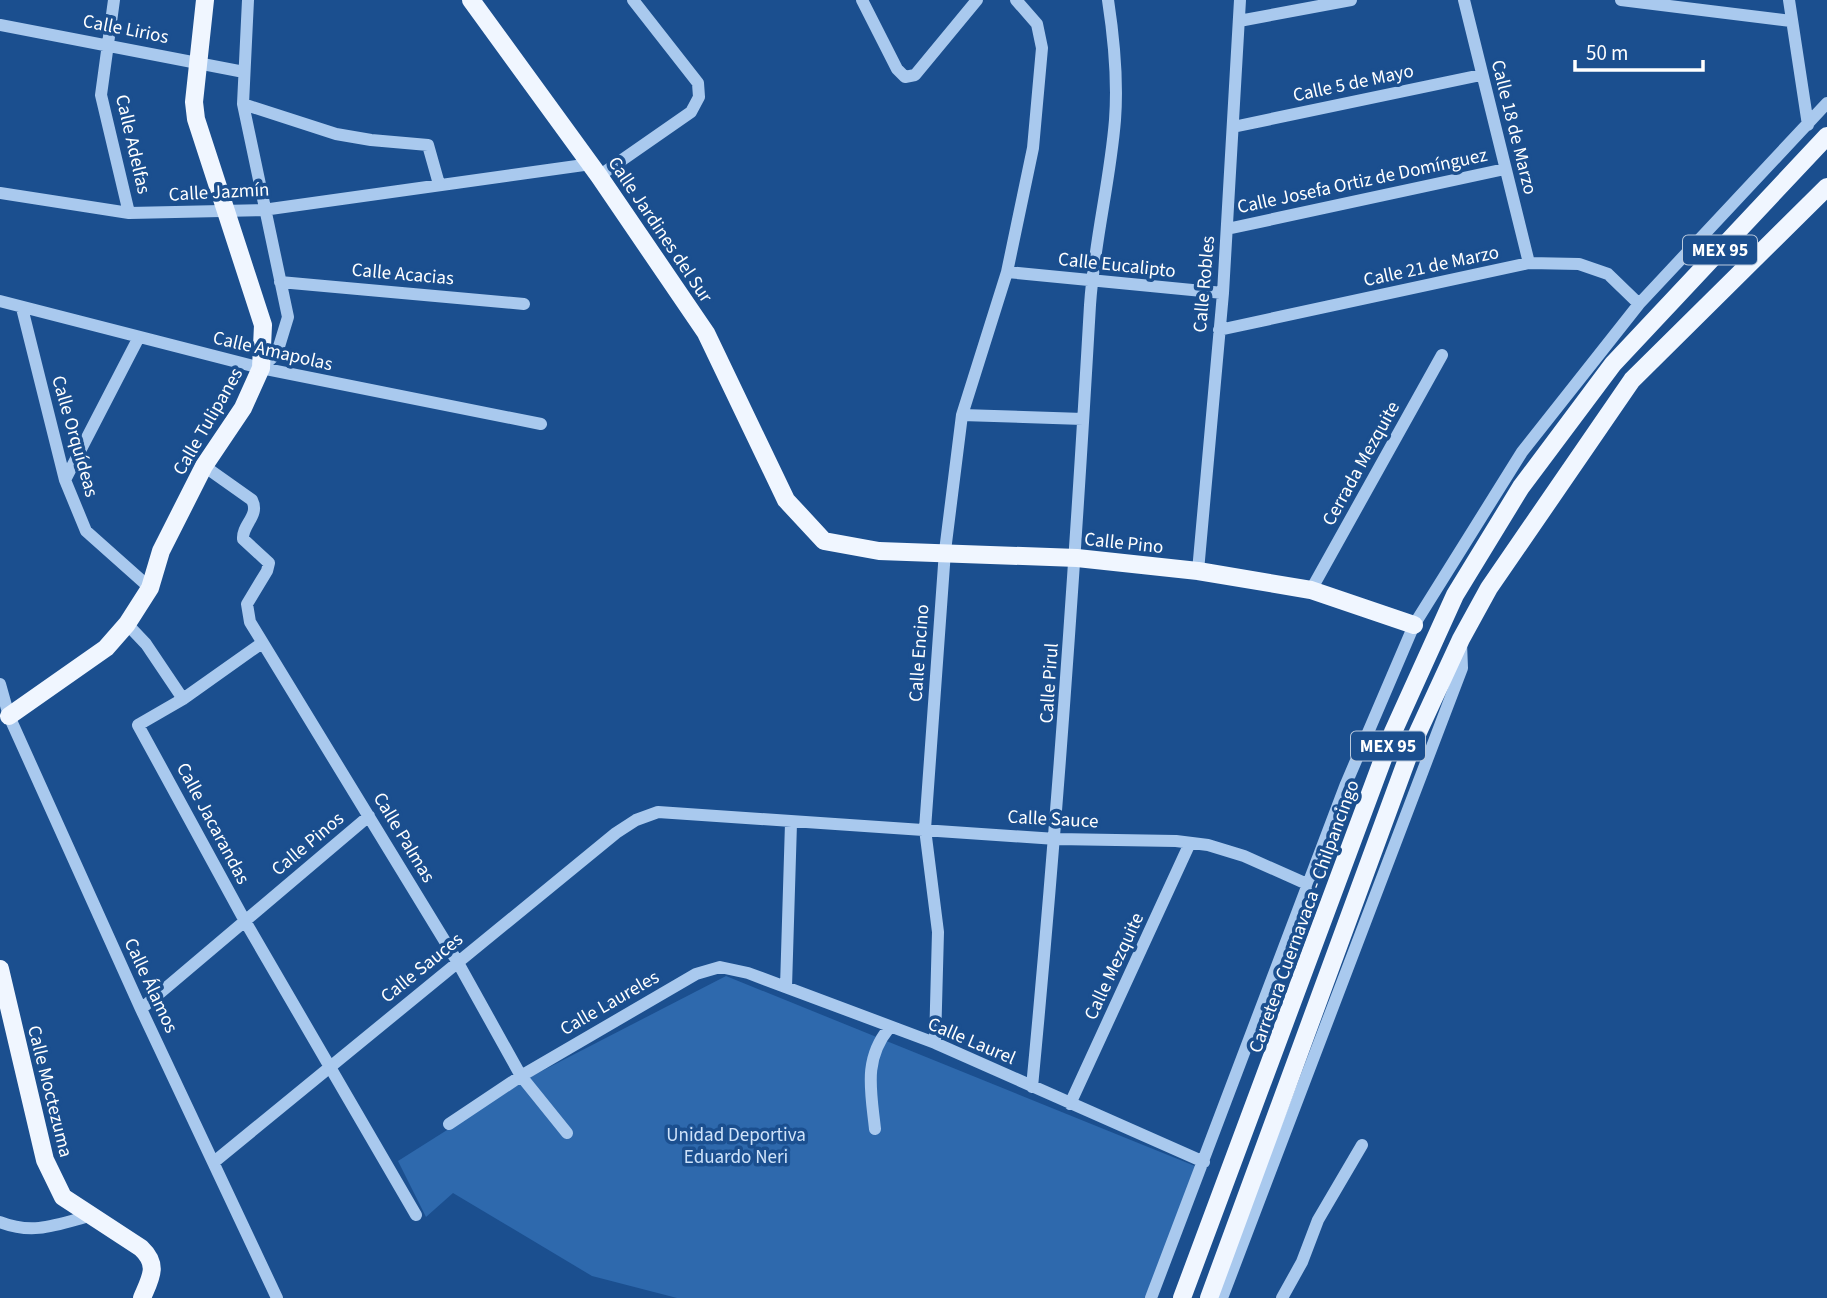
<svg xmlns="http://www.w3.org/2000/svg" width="1827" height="1298" font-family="'Source Sans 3',sans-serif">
<rect width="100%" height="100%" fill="#1b4f8f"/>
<path fill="#2e69ad" d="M726 976 1195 1166 1155 1298H677L592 1276 453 1193 426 1217 398 1161 534 1075Z"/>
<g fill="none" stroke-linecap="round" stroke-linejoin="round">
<path stroke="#a9c9ee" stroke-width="12" d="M114 0 101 95 129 213
M248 0 243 104 288 317 277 353 261 368
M862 0 897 69 905 77 915 75 977 0
M1464 0 1529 263
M1621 0 1791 21
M1789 0 1808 125
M1239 21 1351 0
M0 25 244 72
M243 104 336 134 371 140 428 145 439 184
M1233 127 1481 75
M599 176 691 112 699 97 698 83 633 0
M0 193 129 213 263 210 591 164
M1227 229 1505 169
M1007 272 1223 293
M280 282 524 304
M0 301 261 368 541 424
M22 308 65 480 86 531 150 588
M1219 330 1529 263 1579 264 1608 274 1639 304
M962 415 1083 419
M204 466 252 500C260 516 242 524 243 539L269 563 267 571 247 604 250 622 457 961 521 1076 567 1133
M65 480 139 337
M1198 571 1223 293 1240 0
M1311 590 1442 355
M127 624 146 644 183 699
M262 643 183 699 138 725 245 921 416 1215
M0 684 9 716 141 1009 277 1298
M786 987 791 823
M141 1009 369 816
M935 1043 938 932 925 829 945 551 962 415 1007 272 1033 148 1042 48 1037 24 1016 0
M1032 1087C1057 827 1075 566 1090 305 1094 243 1110 182 1115 120 1118 80 1114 39 1108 0
M1070 1104 1190 843
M449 1124 521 1076 696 974 720 967 748 973 935 1043 1204 1162
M875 1129C871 1091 863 1060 889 1028
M214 1162 616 833 636 820 658 812 1056 839 1176 841 1208 845 1244 856 1307 884
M0 1222C33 1235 56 1225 89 1216
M1151 1298 1346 784 1414 625 1522 452 1639 304 1827 103
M1222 1298 1462 668 1461 643
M1282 1298 1302 1262 1318 1220 1362 1145"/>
<path stroke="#f0f6ff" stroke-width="18" d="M471 0 599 176 706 333 786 500 824 541 879 551 1077 558 1198 571 1311 590 1414 625
M9 716 106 648 127 624 150 588 161 551 204 466 243 408 261 368 263 325 196 119 194 102 205 0
M0 969 45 1160 63 1197 141 1248C159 1265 151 1277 142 1298
M1182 1298 1393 732 1455 595 1521 487 1613 364 1827 136
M1209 1298 1413 743 1461 639 1489 588 1632 380 1827 187"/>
</g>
<g text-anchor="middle" stroke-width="7" stroke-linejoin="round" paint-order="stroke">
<g fill="#1b4f8f" stroke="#bbcadd" stroke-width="2">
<rect x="1683" y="235.5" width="74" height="29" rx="5"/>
<rect x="1351" y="731.5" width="74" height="29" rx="5"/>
</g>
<g font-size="18" font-weight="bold" fill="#fff">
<text x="1720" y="256">MEX 95</text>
<text x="1388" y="752">MEX 95</text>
</g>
<g font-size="19" fill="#fff" stroke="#1b4f8f">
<text transform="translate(126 28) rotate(11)" y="7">Calle Lirios</text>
<text transform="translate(1353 82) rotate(-12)" y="7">Calle 5 de Mayo</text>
<text transform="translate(1515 127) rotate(76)" y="7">Calle 18 de Marzo</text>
<text transform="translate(134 144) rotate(77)" y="7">Calle Adelfas</text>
<text transform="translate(1362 180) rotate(-12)" y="7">Calle Josefa Ortiz de Domínguez</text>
<text transform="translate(219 191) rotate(-3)" y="7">Calle Jazmín</text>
<text transform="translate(661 229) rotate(56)" y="7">Calle Jardines del Sur</text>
<text transform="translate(1117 264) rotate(6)" y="7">Calle Eucalipto</text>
<text transform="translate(1431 265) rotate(-12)" y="7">Calle 21 de Marzo</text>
<text transform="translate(403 273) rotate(5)" y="7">Calle Acacias</text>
<text transform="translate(1203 284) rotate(-85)" y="7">Calle Robles</text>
<text transform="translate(273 350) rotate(13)" y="7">Calle Amapolas</text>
<text transform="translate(207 421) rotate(-60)" y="7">Calle Tulipanes</text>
<text transform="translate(76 436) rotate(74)" y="7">Calle Orquídeas</text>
<text transform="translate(1360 463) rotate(-61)" y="7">Cerrada Mezquite</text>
<text transform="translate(1124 542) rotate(6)" y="7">Calle Pino</text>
<text transform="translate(918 653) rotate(-86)" y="7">Calle Encino</text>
<text transform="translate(1048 683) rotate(-86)" y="7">Calle Pirul</text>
<text transform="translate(1053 818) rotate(3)" y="7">Calle Sauce</text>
<text transform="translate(214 823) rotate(62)" y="7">Calle Jacarandas</text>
<text transform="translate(405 837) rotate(59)" y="7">Calle Palmas</text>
<text transform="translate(307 843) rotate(-40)" y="7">Calle Pinos</text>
<text transform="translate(1303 916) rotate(-70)" y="7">Carretera Cuernavaca - Chilpancingo</text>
<text transform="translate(1113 966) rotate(-65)" y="7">Calle Mezquite</text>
<text transform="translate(421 967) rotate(-39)" y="7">Calle Sauces</text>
<text transform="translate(152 985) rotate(65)" y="7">Calle Álamos</text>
<text transform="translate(609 1002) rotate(-30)" y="7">Calle Laureles</text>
<text transform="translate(972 1040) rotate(23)" y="7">Calle Laurel</text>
<text transform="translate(51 1091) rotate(76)" y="7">Calle Moctezuma</text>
</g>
<g font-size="19" fill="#cfe3fa" stroke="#1b4f8f">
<text x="736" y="1141">Unidad Deportiva<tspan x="736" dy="22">Eduardo Neri</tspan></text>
</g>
</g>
<path d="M1575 60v10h128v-10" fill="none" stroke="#ffffff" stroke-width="3.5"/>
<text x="1586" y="60" font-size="21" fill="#ffffff" stroke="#1b4f8f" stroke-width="5" paint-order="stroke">50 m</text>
</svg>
